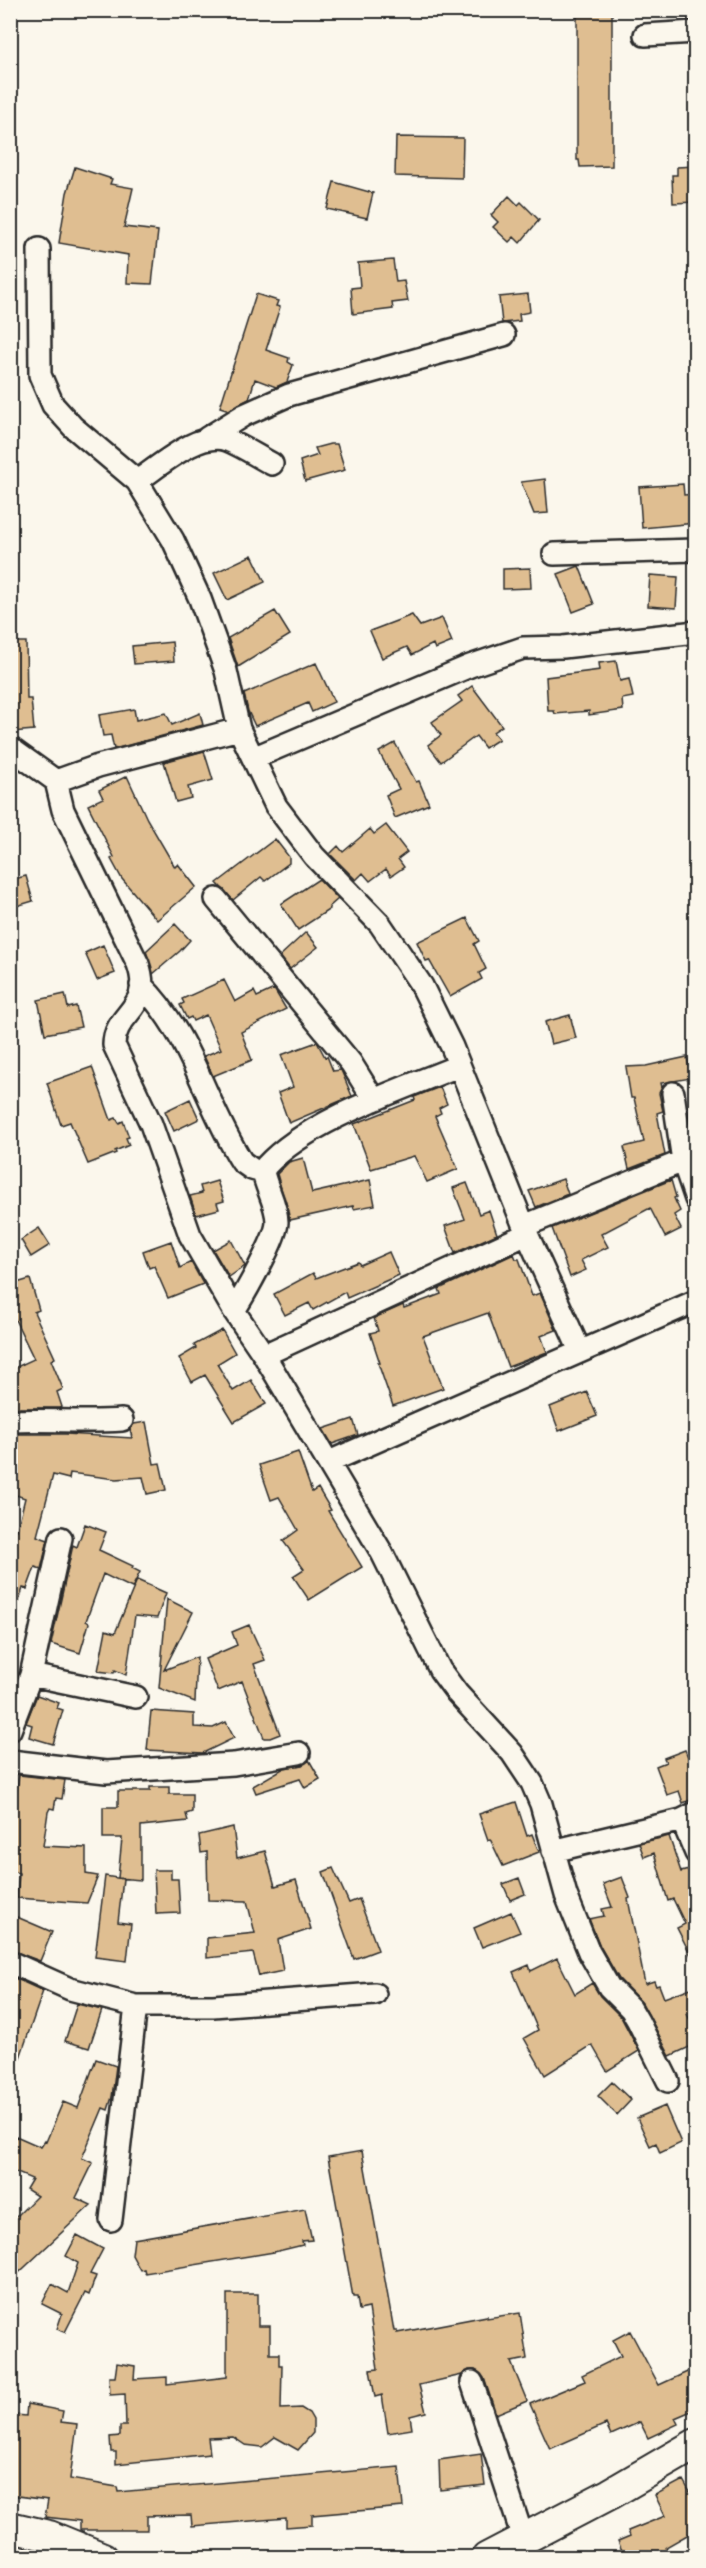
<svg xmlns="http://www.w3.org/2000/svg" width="706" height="2568" font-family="'Balsamiq Sans',sans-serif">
<rect width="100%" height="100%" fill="#fbf7ec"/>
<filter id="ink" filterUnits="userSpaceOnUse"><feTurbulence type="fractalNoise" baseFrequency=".0167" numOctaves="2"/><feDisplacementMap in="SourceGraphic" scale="12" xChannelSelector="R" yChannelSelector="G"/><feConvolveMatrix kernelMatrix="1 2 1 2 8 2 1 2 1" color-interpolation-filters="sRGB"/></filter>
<g filter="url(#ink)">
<path fill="#dfbe91" stroke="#2b2b2b" stroke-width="1.5" d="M577 10H612V166L580 167 579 160H577Z
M396 137 463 138 462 178 395 176Z
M696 166V202L673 203 672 175H677V167Z
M75 167 112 179 110 184 133 188 124 227 158 231 152 284 127 283 128 255 59 243 67 193Z
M334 182 373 193 367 218 327 209Z
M509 196 518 205 521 202 539 220 520 243 514 237 509 242 493 227 498 222 491 215Z
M393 260 396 282 404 281 408 301 392 303 393 309 353 314 351 288 360 287 358 263Z
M256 294 278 301 276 306 280 307 266 350 289 358 288 362 293 365 287 382 276 387 255 379 249 399 229 410 220 407Z
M528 294 530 312 519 314 520 321 502 323 499 297Z
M330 444H337L345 470 305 481 300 461 318 455 315 448Z
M545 479 548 513 534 514 521 482Z
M683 484 684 495 696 494V523L642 528 639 487Z
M252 555 265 582 227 600 214 573Z
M579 566 594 604 573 612 558 574Z
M530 568 531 588 503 589V569Z
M650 575 678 577 676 608 648 606Z
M275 611 290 635 238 667 228 638Z
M412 615 420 626 442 618 452 642 435 649 433 644 412 655 407 647 382 658 370 631Z
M10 642H26L27 699H31L34 730 12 732Z
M172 642 174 661 134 664 132 646Z
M616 661 620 681 629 679 633 697 622 699 623 710 589 715V711L555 714 554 711H548L546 677 600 670 599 663Z
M316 663 334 702 312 712 308 703 255 726 248 711 244 694Z
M472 686 502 726 493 732 499 739 485 748 476 736 441 762 428 745 441 735 432 722 462 701 458 696Z
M134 709 136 720 166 713 172 725 200 713 203 725 114 749 111 735 103 736 99 715Z
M395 743 416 782 419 781 429 804 395 818 386 795 399 789 379 752Z
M204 751 213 780 188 787 191 798 176 802 164 762Z
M127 776 147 819 175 867 178 864 196 887 157 920 122 879 111 859 114 857 88 805 103 798 99 790Z
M386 825 407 852 398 859 404 867 391 876 386 869 370 881 363 873 356 880 330 854 338 846 343 852 370 829 374 834Z
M275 839 289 857V863L265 881 261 877 233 900 217 883Z
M26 876 33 901 10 908V880Z
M319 879 338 899 329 907 330 909 298 930 281 904Z
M467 918 479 941 474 944 486 969 479 973 482 979 450 997 429 960 426 961 417 942Z
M175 924 190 940 180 951 153 974 146 951Z
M306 932 318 947 290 969 280 956Z
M103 945 115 973 97 980 85 953Z
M224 980 235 1002 254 991 257 997 274 989 286 1009 241 1032 252 1060 213 1076 204 1056 221 1049 206 1015 193 1021 191 1017 187 1019 180 1005 184 1003 182 999Z
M65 994 68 1008 76 1006 81 1027 45 1034 38 1000Z
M570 1015 576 1038 551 1044 545 1022Z
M317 1042 325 1057 327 1056 333 1071 341 1070 352 1096 289 1123 278 1093 293 1087 281 1055Z
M687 1057 691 1078 661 1083 662 1087 659 1093 663 1111 657 1113 665 1155 629 1169 624 1147 644 1142 634 1098H631L626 1067 646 1066Z
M92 1067 111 1120 116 1118 119 1123 123 1121 129 1137 126 1138 129 1145 115 1151 116 1153 88 1164 70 1122 61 1125 47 1083Z
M440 1087 447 1104 439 1108 441 1113 435 1116 458 1169 427 1182 414 1156 371 1169 354 1124 415 1100 414 1097Z
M190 1099 199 1119 174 1131 165 1111Z
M303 1158 312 1193 370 1180 375 1205 354 1209 353 1206 290 1220 277 1174 289 1162Z
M563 1179 568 1194 536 1207 529 1191Z
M671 1180 676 1197 674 1198 680 1211 674 1215 681 1229 665 1237 650 1208 601 1234 608 1247 581 1260 586 1270 570 1277 552 1228Z
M217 1181 224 1201 217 1203 219 1209 196 1215 190 1196 202 1193 200 1186Z
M467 1183 479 1214 489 1210 497 1234 455 1253 445 1226 465 1219 453 1188Z
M39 1228 50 1245 31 1257 21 1240Z
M231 1240 245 1266 229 1277 213 1250Z
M171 1241 180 1268 191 1262 203 1284 168 1298 154 1266 149 1268 143 1251Z
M389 1252 399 1275 347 1298 345 1292 313 1310 309 1303 285 1315 274 1294 313 1273 316 1278 358 1262 360 1265Z
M514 1254 516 1259H519L532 1296 540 1293 556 1330 541 1336 547 1352 508 1367 488 1313 423 1336 443 1388 393 1406 378 1363H380L370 1333 378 1331 374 1318 401 1306 403 1305 404 1308 441 1294 439 1289Z
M30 1279 39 1310 34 1312 55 1358 51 1360 63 1389 57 1392 62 1407 59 1408H10V1370L34 1359 10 1309V1285Z
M222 1330 235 1353 217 1364 233 1391 251 1380 266 1404 234 1422 205 1375 192 1382 179 1358 196 1348 194 1345Z
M587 1392 597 1416 559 1431 550 1407Z
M353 1419 358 1435 332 1444 323 1429Z
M146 1422 154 1464 160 1463 166 1490 147 1494 143 1477 116 1479 70 1473 69 1479 53 1475 37 1536 48 1540 41 1569 35 1567 27 1589 23 1588 14 1617H10V1541L15 1529 17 1530 25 1498 10 1493 12 1434H66L132 1438 130 1429 134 1424Z
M298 1452 312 1492 318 1488 331 1510 328 1511 362 1567 309 1600 293 1576 304 1569 283 1541 298 1530 279 1497 271 1500 259 1465Z
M85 1524 106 1532 99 1550 133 1566 132 1568 140 1572 132 1588 103 1574 86 1621 89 1623 80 1653 51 1644 73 1545 77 1547Z
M137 1580 166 1593 157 1618 135 1616 126 1675 115 1670 114 1673 98 1671 106 1630 115 1633Z
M167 1599 193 1612 164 1670 197 1657 195 1702 159 1688Z
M249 1625 265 1660 254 1664 280 1734 270 1738H264L242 1681 218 1691 205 1659 237 1645 232 1632Z
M37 1695 59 1703 57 1708 63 1710 53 1744 29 1737 32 1725 26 1723Z
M151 1711 194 1714V1727L213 1728 226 1722 234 1738 203 1753 147 1750Z
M685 1750 696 1775V1798L683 1803 679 1791 667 1795 656 1766 666 1762 664 1758Z
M309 1760 320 1779 305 1788 300 1779 256 1793 253 1786 284 1768 302 1765Z
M19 1775 65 1780 62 1799 56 1798 54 1809 50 1808 48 1812 43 1846 86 1848V1874L98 1876 87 1903 17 1898 19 1873 10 1871V1836Z
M150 1787H169V1794H192V1812L186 1814 188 1821 141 1826V1880L118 1878 122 1838H103V1807H118V1791H150Z
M516 1802 527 1836 532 1834 539 1852 503 1866 490 1839 488 1840 479 1814Z
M233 1827 237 1858 265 1851 275 1886 296 1880 311 1929 278 1940 283 1971 259 1976 253 1953 207 1958V1938L255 1933 247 1901 208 1900 207 1852 201 1853 199 1835Z
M669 1836 681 1872 696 1868V1965L677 1928 685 1924 673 1899 668 1901 654 1853 644 1857 639 1843Z
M333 1868 349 1903 359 1899 378 1950 354 1959 323 1872Z
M154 1870H171V1879H178L180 1913 156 1914Z
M105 1876 123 1879 118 1922 131 1924 127 1961 95 1957Z
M622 1877 630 1898 628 1899 645 1984 654 1981 656 1986 659 1985 664 1998 696 1986V2011L687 2014 696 2032V2044L670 2056 642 2003 619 1979 600 1946 589 1919 604 1916 602 1909 612 1907 603 1884Z
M519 1878 525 1894 510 1900 503 1884Z
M511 1912 520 1932 482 1947 474 1928Z
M10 1914 52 1932 40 1961 10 1950Z
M557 1958 575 1994 592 1983 600 1996 621 2017 639 2051 607 2071 592 2045 545 2075 524 2038 538 2030 513 1972 529 1965 531 1971Z
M10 1976 43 1991 13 2078H10Z
M77 2004 102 2010 89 2048 65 2041Z
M96 2059 116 2066 112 2097 108 2110 103 2108 82 2158 93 2163 76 2198 91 2205 10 2281V2223L37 2196 26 2189 32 2179 10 2170V2148L16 2136 41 2147 45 2141 46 2142 63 2102 78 2108Z
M612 2082 631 2100 617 2115 598 2096Z
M665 2106 681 2143 660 2153 656 2143 650 2146 637 2118Z
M362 2151 394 2331H397V2333L487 2316V2318L520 2313 527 2359 511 2362 527 2401 496 2414 484 2378 475 2370H469L462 2375 419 2385 426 2412 410 2416 412 2429 388 2433 382 2395 375 2397 370 2370 378 2369 369 2308 359 2310 357 2297H353L328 2157Z
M305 2209 312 2240 302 2241 303 2245 274 2252 145 2273 144 2269 140 2270 132 2255 134 2239Z
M77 2235 103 2249 90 2274 96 2276 89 2295 85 2293 65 2332 57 2329 62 2314 42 2304 52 2284 68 2293 78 2263 66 2256Z
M227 2294H258V2326H270V2354H279V2365H282L281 2409 301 2408 309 2413 313 2420V2433L298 2450 275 2437 262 2447 245 2445 233 2437 208 2438 210 2454 116 2464V2452H111L110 2437 120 2436V2426H126L125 2394 110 2395 109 2377H115L117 2363 135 2366 134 2379 167 2377V2384L227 2377Z
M630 2331 659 2385 696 2368V2409L675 2418 678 2424 648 2438 640 2422 611 2435 606 2424 550 2449 530 2404 585 2381 582 2375 621 2356 613 2340Z
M27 2404 63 2411 61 2422 77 2424 70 2479 117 2487 118 2492 399 2467 403 2507 312 2515V2525L286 2527V2518L192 2526 191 2515 147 2516V2530H80V2521L45 2517 48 2500 10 2495 11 2441 16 2415 26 2416Z
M481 2454 485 2485 440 2490 439 2460Z
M683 2480 696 2503V2530L666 2547 670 2558H625L618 2541 630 2536 628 2531 665 2516 655 2495Z"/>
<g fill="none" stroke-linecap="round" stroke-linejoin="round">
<defs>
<path id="minor" d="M645 35 696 32
M39 249 40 375 53 405 73 427 137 481 173 540 200 599 226 671 239 729 276 806 314 856 380 924 422 986 452 1047 527 1234 580 1351
M207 438 244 415 289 395 504 335
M137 481C160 466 199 430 227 440 242 446 257 456 272 464
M554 554 696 550
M10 748 56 781 63 810 138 964C154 1009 114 1012 114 1045L151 1124 190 1235 234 1311 264 1355 382 1553 440 1670 457 1693 512 1753 532 1783 541 1804 566 1895 589 1952 609 1987 631 2009 638 2021 668 2081
M253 758 470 666 523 648 563 647 696 632
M56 781 98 766 239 729
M216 899 351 1063 374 1100
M141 985C192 1035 205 1104 242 1162L252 1169 263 1172
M673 1093 683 1161 696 1199
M524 1226 683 1161
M234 1311C244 1295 277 1238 277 1222 277 1205 266 1188 263 1172L266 1166C308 1120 400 1090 458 1066
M264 1355 527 1234
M10 1421C48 1419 84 1423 122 1420
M329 1462 696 1301
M31 1675 136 1697
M10 1730 31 1675 61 1538
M10 1761 106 1772 234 1764 299 1753
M682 1820 696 1853
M553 1851 682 1820 696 1813
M10 1962 70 1989 136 2006H213L375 1994
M111 2220 136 2006
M472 2382 523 2538"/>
<path id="highway" d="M10 2527 49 2536 103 2558
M487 2558 610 2494 696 2444"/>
</defs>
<use href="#minor" stroke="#2b2b2b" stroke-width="26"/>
<use href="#highway" stroke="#2b2b2b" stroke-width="34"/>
<use href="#minor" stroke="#fbf7ec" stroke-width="21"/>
<use href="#highway" stroke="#fbf7ec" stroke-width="30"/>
</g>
</g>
<rect width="706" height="2568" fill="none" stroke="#fbf7ec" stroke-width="36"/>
<rect x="18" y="18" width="670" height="2532" fill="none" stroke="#2b2b2b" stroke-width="2" filter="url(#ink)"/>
</svg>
